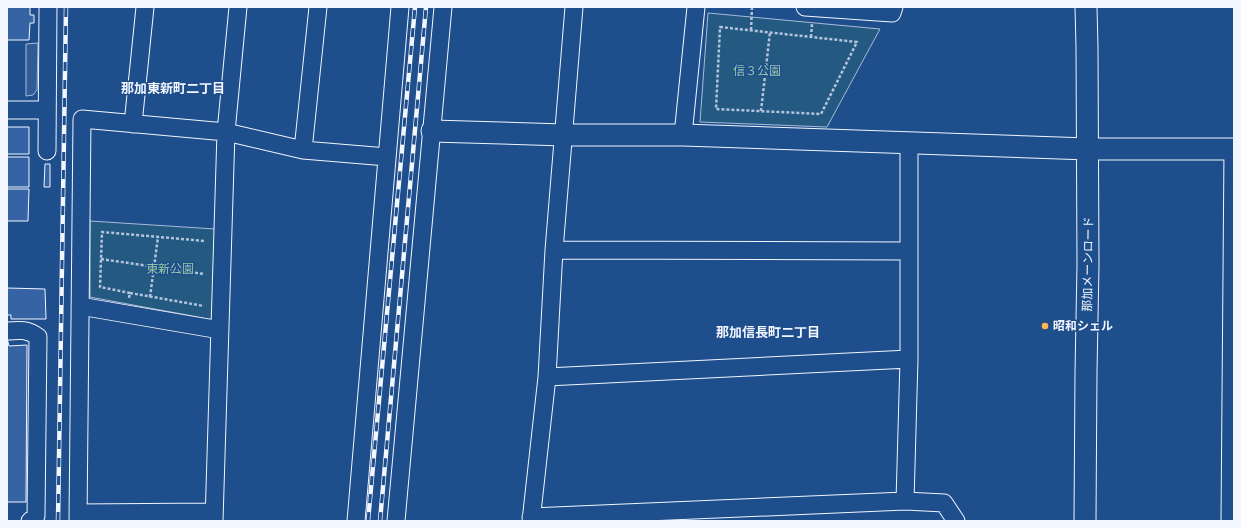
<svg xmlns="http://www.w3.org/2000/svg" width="1241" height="528" font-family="'Public Sans','Noto Sans JP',sans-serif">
<rect width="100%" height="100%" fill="#1f4e8c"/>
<path fill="#245a82" stroke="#a8bbd7" d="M708 13 880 29 827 127 700 122Z
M90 221 215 229 214 320 90 297Z"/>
<path fill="#305b95" stroke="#a8bbd7" d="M38 43 37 90 33 95 26 96V44Z"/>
<path fill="#3563a3" stroke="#f2f6ff" d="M7 7H30V15H34V23H30L29 40H7Z
M7 127H29V154H7Z
M7 157H29V187H7Z
M45 164H50V187H44Z
M7 189H29L28 221H7Z
M7 288 45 289 46 319H11V315H7Z
M7 338 9 346 27 345 26 502H7Z"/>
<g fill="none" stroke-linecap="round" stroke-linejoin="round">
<defs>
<path id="minor" d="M805 7 892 13 894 7
M7 110H47
M133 124 145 7
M683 135 696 7
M909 142V359L905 501 944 503 956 521
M303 150 318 7
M47 151 48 7
M554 250 909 251
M80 306 220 330
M7 331C19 330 28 329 38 337L36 516 30 521
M547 377 909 359
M78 513 214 512
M531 517 905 501
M78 521 82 119 226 132 303 150 387 157
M214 521 226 132 238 7
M356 521 400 7
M396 521 443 7
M531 521 547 377 554 250 574 7
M1230 521 1233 149"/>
<path id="tertiary" d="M432 131 564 135H683L1088 149H1234
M1085 521 1086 372 1088 265 1087 47 1086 7"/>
</defs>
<use href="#minor" stroke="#f2f6ff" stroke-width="19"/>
<use href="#tertiary" stroke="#f2f6ff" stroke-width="23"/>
<path stroke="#b3c4dc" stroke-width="2.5" stroke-dasharray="3 2" stroke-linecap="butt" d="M720 27 857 42 821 114 716 109Z
M751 30 752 7
M811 37 812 24
M761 111 770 32
M101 259 204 274
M130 293 204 306
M150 297 158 237
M129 298 130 293 100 287 102 232 205 241"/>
<use href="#minor" stroke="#1f4e8c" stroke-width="17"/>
<use href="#tertiary" stroke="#1f4e8c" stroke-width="21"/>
<defs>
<path id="rail" d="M58 521 66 7
M368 521 415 7
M380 521 426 7"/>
</defs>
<use href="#rail" stroke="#f2f6ff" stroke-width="4.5"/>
<use href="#rail" stroke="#1f4e8c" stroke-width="3" stroke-dasharray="9" stroke-linecap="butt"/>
</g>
<circle fill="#ffb74d" stroke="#1f4e8c" stroke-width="1.5" cx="1045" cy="326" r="4"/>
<g text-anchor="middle" stroke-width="3" stroke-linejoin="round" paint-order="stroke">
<g font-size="12" fill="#97c8a6" stroke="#1f4e8c">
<text x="757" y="75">信３公園</text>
<text x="170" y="273">東新公園</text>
</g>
<g font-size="12" fill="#f2f6ff" stroke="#1f4e8c">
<text transform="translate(1088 264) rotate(-89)" y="4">那加メーンロード</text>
</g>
<g font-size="12" font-weight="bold" fill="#f2f6ff" stroke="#1f4e8c" text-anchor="start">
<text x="1053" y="330">昭和シェル</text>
</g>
<g font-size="13" font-weight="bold" fill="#f2f6ff" stroke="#1f4e8c">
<text x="173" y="93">那加東新町二丁目</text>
<text x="768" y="337">那加信長町二丁目</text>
</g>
</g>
<rect width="1241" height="528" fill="none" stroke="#f2f6ff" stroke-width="16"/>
</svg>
